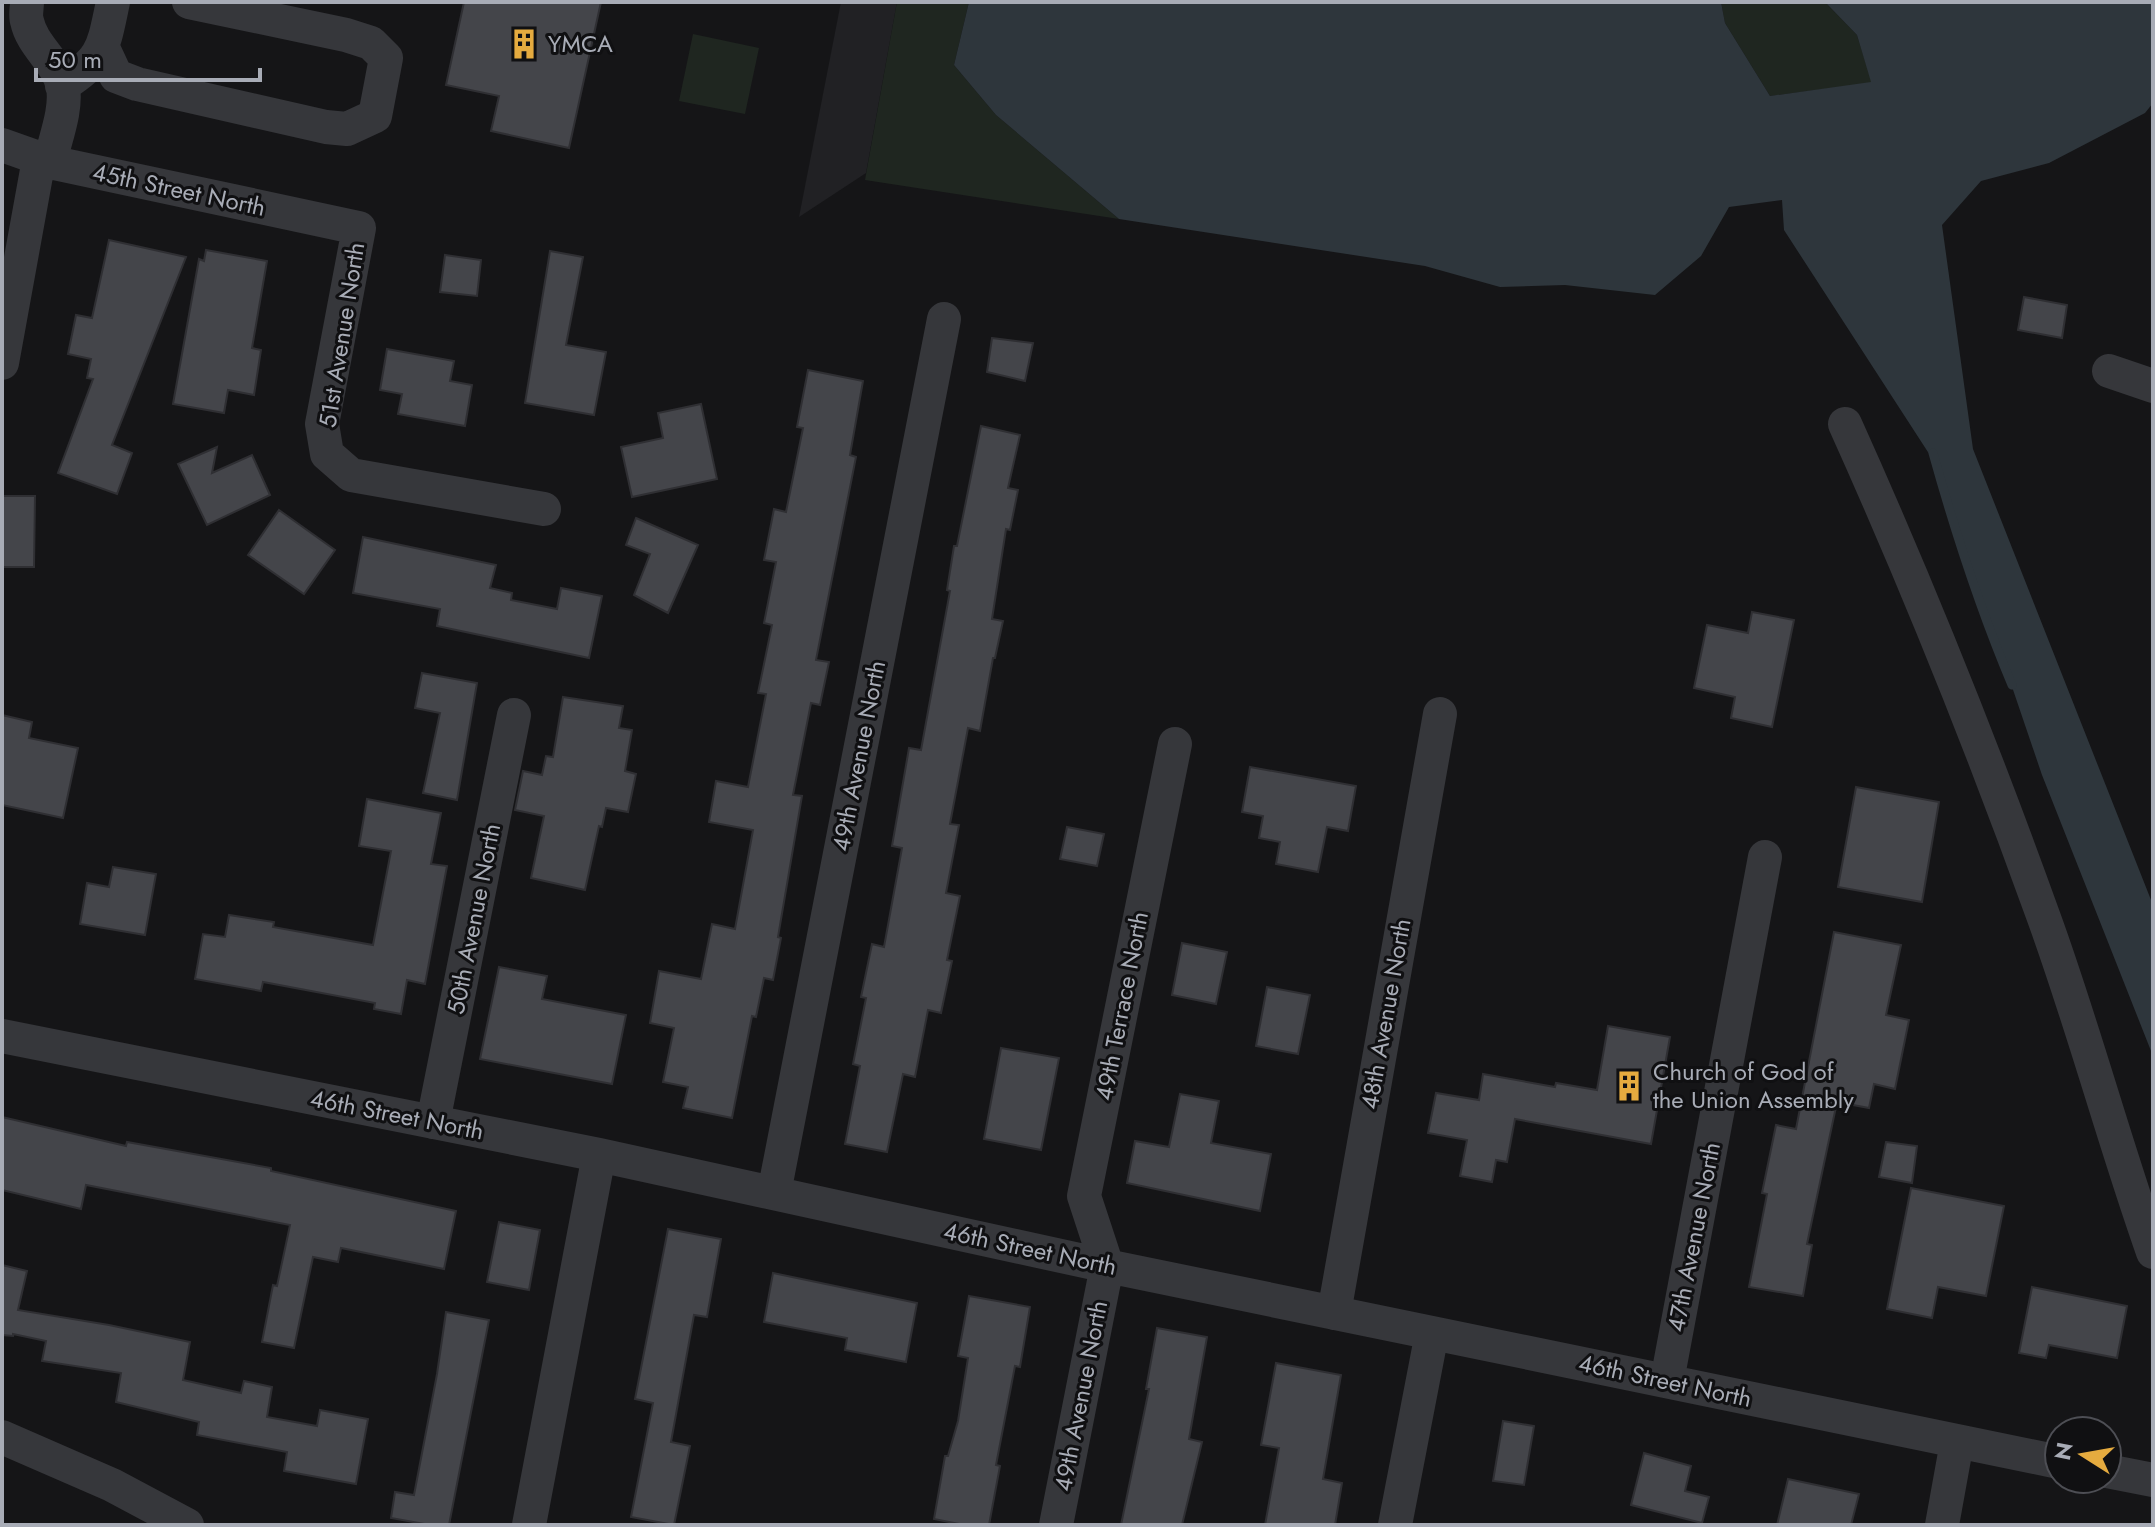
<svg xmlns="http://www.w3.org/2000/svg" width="2155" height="1527" viewBox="0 0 2155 1527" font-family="Jost,sans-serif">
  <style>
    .built { fill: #212124 }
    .green { fill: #1f2620 }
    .water { fill: #2e363c }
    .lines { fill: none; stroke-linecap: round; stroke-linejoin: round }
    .stream { stroke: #2e363c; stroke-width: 9 }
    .building { fill: #44454a; stroke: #2f2f33; stroke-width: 2 }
    .minor { stroke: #36373b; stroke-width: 34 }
    .labels { text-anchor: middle; stroke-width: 6; stroke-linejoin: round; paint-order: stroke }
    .poi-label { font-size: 24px; fill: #a8acb6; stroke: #101012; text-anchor: start }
    .street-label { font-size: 24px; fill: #a8acb6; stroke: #101012 }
  </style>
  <rect width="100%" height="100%" fill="#151517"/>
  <path class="built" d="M 841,2 L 897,2 L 866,173 L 799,217 Z"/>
  <path class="green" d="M 897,2 L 969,2 L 954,65 L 996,115 L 1119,219 L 865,180 Z
    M 1721,2 L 1825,2 L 1857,35 L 1872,83 L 1770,96 L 1725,23 Z
    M 693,34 L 759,48 L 745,114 L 679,101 Z"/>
  <path class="water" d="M 969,2 L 1721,2 L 1725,23 L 1770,96 L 1871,82 L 1857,35 L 1825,2 L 2153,2 L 2153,103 L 2145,113 L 2049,163 L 1981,181 L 1942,225 L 1973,449 L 2153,905 L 2153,1056 L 2042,775 L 1937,466 L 1784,230 L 1782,200 L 1729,207 L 1701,256 L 1655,295 L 1565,285 L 1500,287 L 1425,266 L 1119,219 L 996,115 L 954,65 Z"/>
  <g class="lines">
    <path class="stream" d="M 1933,453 C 1955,532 1980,609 2012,685"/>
  </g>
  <path class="building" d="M 464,2 L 601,2 L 569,148 L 491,131 L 499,96 L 446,85 Z
    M 109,240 L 186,257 L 112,445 L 132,453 L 117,494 L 58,473 L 93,379 L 87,378 L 91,359 L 68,354 L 76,315 L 92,318 Z
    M 206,250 L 267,261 L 252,348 L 261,350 L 254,395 L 228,390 L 224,413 L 173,404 L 199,259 L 204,261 Z
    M 550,251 L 583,257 L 566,345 L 606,352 L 594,415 L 525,403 Z
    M 445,255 L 481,260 L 477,296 L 440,292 Z
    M 2024,297 L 2067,305 L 2062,338 L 2018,330 Z
    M 992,338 L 1033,343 L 1025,381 L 987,372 Z
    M 387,349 L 454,361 L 450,381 L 472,385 L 465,426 L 398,414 L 402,394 L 380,390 Z
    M 808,370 L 863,381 L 850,455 L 856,457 L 816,660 L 829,662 L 820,705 L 811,703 L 793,795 L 802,796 L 778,937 L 781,938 L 773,980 L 764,978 L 756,1017 L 752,1016 L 732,1118 L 683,1108 L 688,1087 L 663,1082 L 674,1028 L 650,1023 L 659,971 L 701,979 L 712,924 L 735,929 L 753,830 L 709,822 L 716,781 L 748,787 L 766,694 L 758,693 L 772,625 L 764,623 L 776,562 L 764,560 L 774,509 L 786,512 L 803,428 L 797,427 Z
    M 701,404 L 717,479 L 632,497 L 621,447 L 663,438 L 658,413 Z
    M 981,426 L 1020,435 L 1008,488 L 1018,490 L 1010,530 L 1006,529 L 992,619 L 1003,621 L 995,658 L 993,658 L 980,731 L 968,728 L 950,824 L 959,825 L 946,893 L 960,896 L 947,960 L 952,961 L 941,1013 L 928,1010 L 915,1077 L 903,1074 L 887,1152 L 845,1144 L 860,1066 L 853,1064 L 866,998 L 861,997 L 872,944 L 884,947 L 902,848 L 892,846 L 909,748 L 921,750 L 950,591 L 947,590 L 954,546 L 957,546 Z
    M 217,447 L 212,473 L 252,455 L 270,495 L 207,525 L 178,464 Z
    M 2,496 L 35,496 L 34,567 L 2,567 Z
    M 279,510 L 335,550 L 304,594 L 248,555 Z
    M 636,518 L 698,545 L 668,613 L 634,595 L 650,554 L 626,545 Z
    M 363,537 L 496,565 L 490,588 L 512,593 L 511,600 L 557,609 L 561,588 L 602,596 L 589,658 L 437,626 L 440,609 L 353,593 Z
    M 1752,612 L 1794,620 L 1772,727 L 1731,718 L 1735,697 L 1694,688 L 1707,625 L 1748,633 Z
    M 422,673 L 477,683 L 457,800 L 423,793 L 440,713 L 415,708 Z
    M 563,697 L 623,706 L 619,728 L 632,730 L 625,771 L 636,774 L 628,812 L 606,808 L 602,827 L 599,826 L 585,890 L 531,878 L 544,816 L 515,810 L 523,771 L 542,775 L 546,756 L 553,757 Z
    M 2,715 L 32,722 L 29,738 L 78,748 L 63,818 L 2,805 Z
    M 1250,767 L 1356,786 L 1348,831 L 1327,827 L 1318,872 L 1276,864 L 1280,842 L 1259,838 L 1263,816 L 1242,812 Z
    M 1856,787 L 1939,802 L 1922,902 L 1838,887 Z
    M 367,799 L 441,813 L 431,864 L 447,866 L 425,984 L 407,980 L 401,1014 L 374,1009 L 375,1003 L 263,982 L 261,991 L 195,979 L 203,934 L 225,937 L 229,915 L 274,922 L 273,927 L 373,945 L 391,851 L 359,846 Z
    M 1067,827 L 1104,834 L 1097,866 L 1060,859 Z
    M 113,867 L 156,874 L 145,935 L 80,924 L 87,883 L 109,887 Z
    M 1834,932 L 1901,945 L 1886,1015 L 1909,1020 L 1895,1089 L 1874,1084 L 1869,1108 L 1837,1102 L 1807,1244 L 1812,1245 L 1803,1296 L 1749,1287 L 1767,1194 L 1762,1193 L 1776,1125 L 1796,1129 Z
    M 1182,943 L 1227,952 L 1216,1004 L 1172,995 Z
    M 499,967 L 547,976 L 542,999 L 626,1015 L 612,1084 L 480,1059 Z
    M 1267,987 L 1310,995 L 1298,1054 L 1256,1046 Z
    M 1608,1026 L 1670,1037 L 1651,1144 L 1515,1119 L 1507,1162 L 1496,1160 L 1492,1182 L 1460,1176 L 1467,1140 L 1428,1133 L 1436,1093 L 1479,1100 L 1483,1074 L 1555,1087 L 1556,1083 L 1597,1090 Z
    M 1001,1048 L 1059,1058 L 1041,1150 L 984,1139 Z
    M 1180,1094 L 1219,1101 L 1211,1143 L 1271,1154 L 1260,1211 L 1127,1183 L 1135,1141 L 1169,1147 Z
    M 2,1117 L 126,1146 L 127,1142 L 271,1168 L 271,1171 L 456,1211 L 444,1269 L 341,1248 L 338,1262 L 313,1257 L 294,1348 L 262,1342 L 273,1285 L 277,1286 L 290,1225 L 86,1185 L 81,1209 L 2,1190 Z
    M 1886,1142 L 1917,1146 L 1912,1183 L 1879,1177 Z
    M 1911,1188 L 2004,1206 L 1986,1296 L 1938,1287 L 1932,1318 L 1887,1309 Z
    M 499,1222 L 540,1230 L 529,1290 L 487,1282 Z
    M 668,1229 L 721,1239 L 707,1317 L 694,1315 L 671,1442 L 690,1446 L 674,1525 L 631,1517 L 653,1403 L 635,1399 Z
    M 2,1265 L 27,1271 L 18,1310 L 109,1325 L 190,1342 L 183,1380 L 241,1393 L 244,1381 L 272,1387 L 267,1417 L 317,1426 L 320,1410 L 368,1419 L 356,1484 L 284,1471 L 287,1452 L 197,1435 L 199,1422 L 116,1402 L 121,1373 L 42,1361 L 46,1341 L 13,1334 L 13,1336 L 2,1335 Z
    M 773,1273 L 917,1303 L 906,1362 L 845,1350 L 847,1338 L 764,1322 Z
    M 2032,1287 L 2127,1306 L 2117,1358 L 2049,1345 L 2046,1358 L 2019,1353 Z
    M 969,1296 L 1030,1307 L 1020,1367 L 1015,1366 L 996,1465 L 1000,1466 L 989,1525 L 964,1525 L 934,1519 L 945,1456 L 948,1456 L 958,1421 L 968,1358 L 958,1356 Z
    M 446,1312 L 489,1320 L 449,1525 L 430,1525 L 391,1518 L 395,1492 L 414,1495 L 437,1374 Z
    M 1157,1328 L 1207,1337 L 1189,1439 L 1202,1442 L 1182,1525 L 1121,1525 L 1149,1389 L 1146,1389 Z
    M 1276,1363 L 1341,1375 L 1323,1479 L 1342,1483 L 1335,1525 L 1265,1525 L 1279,1448 L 1261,1445 Z
    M 1503,1421 L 1534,1426 L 1524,1485 L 1493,1481 Z
    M 1644,1453 L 1691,1466 L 1685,1491 L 1709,1497 L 1702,1523 L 1631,1505 Z
    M 1788,1479 L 1859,1494 L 1851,1525 L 1777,1525 Z"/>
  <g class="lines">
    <path class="minor" d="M 27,2 C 27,8 25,16 27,21 C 32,46 58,62 63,87 C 67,110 55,139 50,162
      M 103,48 L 116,76 L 137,84 L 326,127 L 347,129 L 375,116 L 386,58 L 371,43 L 346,35 L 189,2
      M 62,86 C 104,58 103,49 113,2
      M 2,145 L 50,162 L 359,228 L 322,424 L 327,454 L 351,475 L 544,509
      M 2,363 L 39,159
      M 2109,371 L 2153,386
      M 1845,424 C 1918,586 1984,751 2044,918 C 2084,1028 2114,1142 2153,1252
      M 2,1036 L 599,1155 L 1107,1266 L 2059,1462
      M 433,1122 L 514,715
      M 774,1193 L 944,319
      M 1334,1313 L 1440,714
      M 1667,1381 L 1765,857
      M 2,1437 L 112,1485 L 187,1525
      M 2107,1471 L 2153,1480
      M 529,1525 L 599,1155
      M 1056,1525 L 1107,1266 L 1084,1196 L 1175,744
      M 1395,1525 L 1432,1333
      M 1942,1525 L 1957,1442"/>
  </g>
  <defs>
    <g id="building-bare" transform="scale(2.4)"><path d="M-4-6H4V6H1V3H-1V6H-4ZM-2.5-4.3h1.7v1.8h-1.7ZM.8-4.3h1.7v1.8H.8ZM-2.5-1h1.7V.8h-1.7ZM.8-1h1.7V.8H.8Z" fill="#e5ab3f" stroke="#101012" stroke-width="2.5" paint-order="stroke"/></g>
  </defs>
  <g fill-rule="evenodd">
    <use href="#building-bare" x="524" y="44"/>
    <use href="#building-bare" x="1629" y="1086"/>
  </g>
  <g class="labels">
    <g class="poi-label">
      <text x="548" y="52">YMCA</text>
      <text x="1653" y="1080">Church of God of<tspan x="1653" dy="28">the Union Assembly</tspan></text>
    </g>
    <g class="street-label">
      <text transform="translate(179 190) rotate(12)" y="8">45th Street North</text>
      <text transform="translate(342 335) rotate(-81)" y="8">51st Avenue North</text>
      <text transform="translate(859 756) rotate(-79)" y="8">49th Avenue North</text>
      <text transform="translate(474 919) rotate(-79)" y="8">50th Avenue North</text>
      <text transform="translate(1122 1006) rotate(-79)" y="8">49th Terrace North</text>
      <text transform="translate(1386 1014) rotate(-80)" y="8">48th Avenue North</text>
      <text transform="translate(397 1115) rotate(11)" y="8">46th Street North</text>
      <text transform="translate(1694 1237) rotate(-79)" y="8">47th Avenue North</text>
      <text transform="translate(1030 1249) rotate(12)" y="8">46th Street North</text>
      <text transform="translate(1665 1381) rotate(12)" y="8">46th Street North</text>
      <text transform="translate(1081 1396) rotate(-79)" y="8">49th Avenue North</text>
    </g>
  </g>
  <rect width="2155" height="1527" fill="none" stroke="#a8acb6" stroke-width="8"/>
  <g transform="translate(2083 1455) rotate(281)"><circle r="38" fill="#101012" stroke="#4d4e54" stroke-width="2"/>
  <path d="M0-6L14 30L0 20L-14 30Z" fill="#e5ab3f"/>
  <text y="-12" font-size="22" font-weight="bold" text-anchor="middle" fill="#a8acb6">N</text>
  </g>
  <path d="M36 68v12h224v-12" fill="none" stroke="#a8acb6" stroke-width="4"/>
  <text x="48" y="68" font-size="24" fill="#a8acb6" stroke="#101012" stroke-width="6" paint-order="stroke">50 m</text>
</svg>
